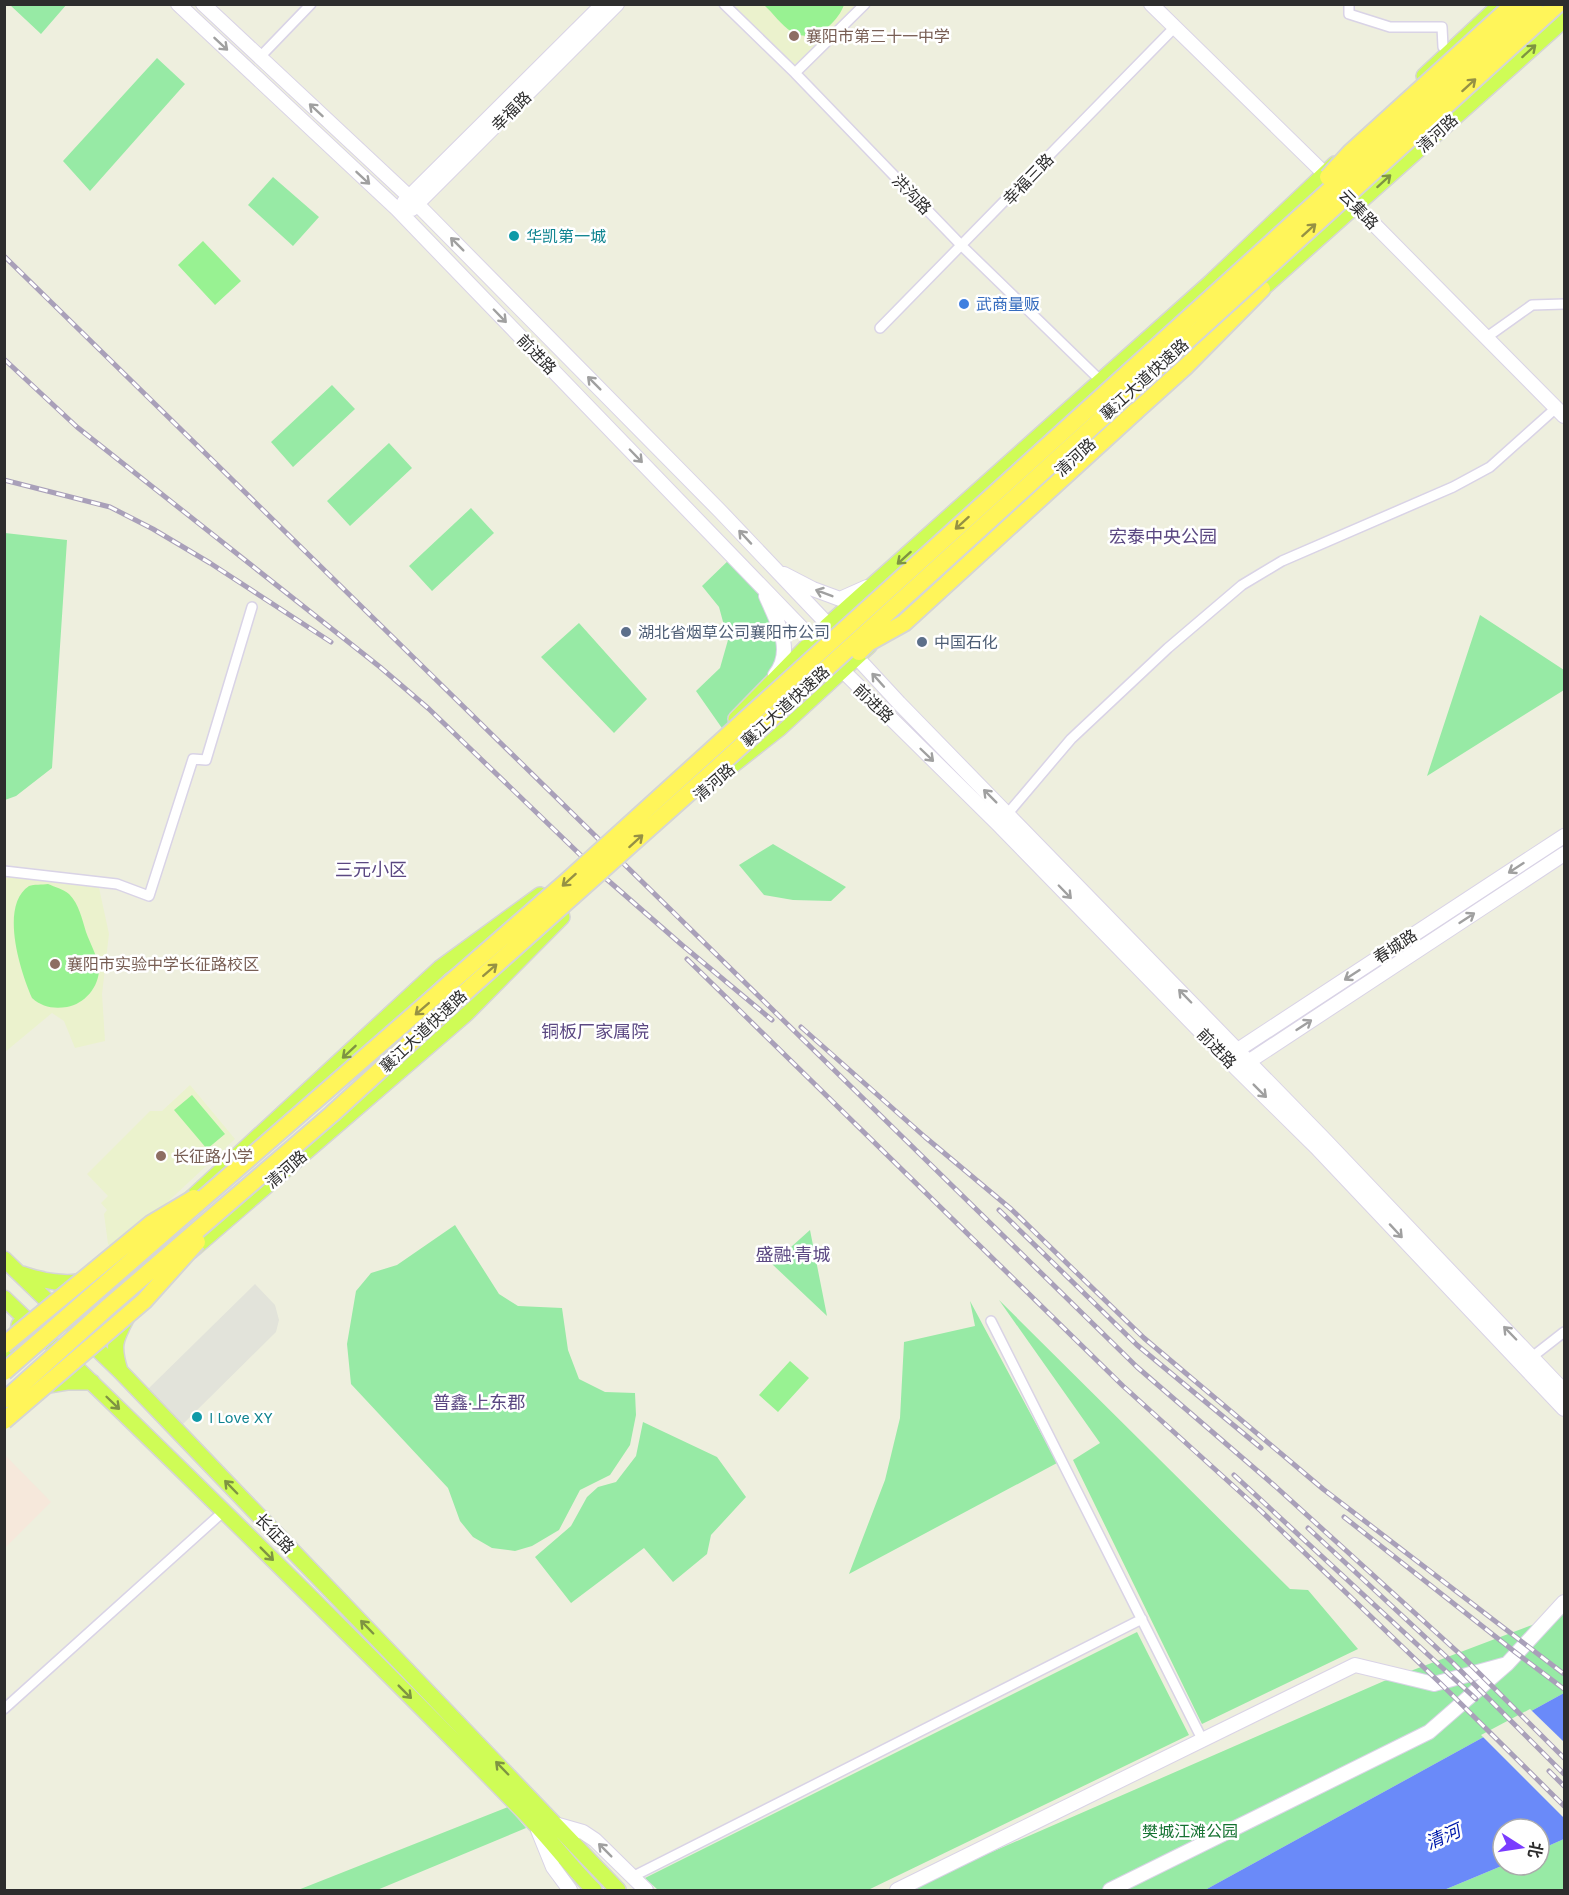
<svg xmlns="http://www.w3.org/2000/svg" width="1569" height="1895" viewBox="0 0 1569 1895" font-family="Karla,'Noto Sans SC',sans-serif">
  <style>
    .education { fill: #ebf2cd }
    .medical { fill: #f6e8db }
    .green { fill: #97eaa5 }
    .pitch { fill: #98f292 }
    .plaza { fill: #e2e3da }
    .water { fill: #6a8af9 }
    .pier { fill: #eeefde }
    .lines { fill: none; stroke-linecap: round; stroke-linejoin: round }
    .street-casing { stroke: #d9d3e6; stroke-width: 12 }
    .secondary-casing { stroke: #d9d3e6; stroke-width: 16 }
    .primary-casing { stroke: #d5d5d5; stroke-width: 18 }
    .highway-casing { stroke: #d5d5d5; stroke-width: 20 }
    .street { stroke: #fff; stroke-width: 9 }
    .secondary { stroke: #fff; stroke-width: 14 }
    .primary { stroke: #cffc56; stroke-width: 15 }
    .highway { stroke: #fff55a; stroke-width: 16 }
    .rail-casing { stroke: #a9a0b9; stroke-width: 5 }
    .rail { stroke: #fff; stroke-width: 3; stroke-dasharray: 9; stroke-linecap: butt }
    .highway-bridge-casing { stroke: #d5d5d5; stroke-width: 20; stroke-linecap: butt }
    .highway-bridge { stroke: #fff55a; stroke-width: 16 }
    .oneway { stroke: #a0a0a0 }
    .oneway2 { stroke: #7e9442 }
    .oneway3 { stroke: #969144 }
    .education-dot { fill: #8d6e63; stroke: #fff; stroke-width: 2 }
    .culture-dot { fill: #0f9aa8; stroke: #fff; stroke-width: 2 }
    .shop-dot { fill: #3f7fe0; stroke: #fff; stroke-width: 2 }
    .service-dot { fill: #5c6f8a; stroke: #fff; stroke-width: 2 }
    .labels { text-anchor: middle; stroke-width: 5; stroke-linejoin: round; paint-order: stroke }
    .education-label { font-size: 16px; fill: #785e54; stroke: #fff; text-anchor: start }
    .street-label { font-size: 16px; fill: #2d2d2d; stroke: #fff }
    .culture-label { font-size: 16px; fill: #0d838f; stroke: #fff; text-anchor: start }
    .shop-label { font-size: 16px; fill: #366cbe; stroke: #fff; text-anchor: start }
    .service-label { font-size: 16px; fill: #4e5e75; stroke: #fff; text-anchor: start }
    .park-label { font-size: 16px; fill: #157231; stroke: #fff }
    .neighbourhood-label { font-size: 18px; fill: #5b4882; stroke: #fff }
    .water-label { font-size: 18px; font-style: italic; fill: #021bac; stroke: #fff }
  </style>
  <rect width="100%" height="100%" fill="#eeefde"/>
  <path class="education" d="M 730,5 L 857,5 L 794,67 Z
    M 5,876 L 98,883 L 109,934 L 102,994 L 105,1041 L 75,1048 L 64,1021 L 52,1013 L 5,1052 Z
    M 190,1085 L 235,1139 L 115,1251 L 108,1244 L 104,1214 L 107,1210 L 101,1203 L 108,1196 L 87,1174 L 150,1111 L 162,1111 Z"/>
  <path class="medical" d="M 5,1455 L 51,1502 L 5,1548 Z"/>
  <path class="green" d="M 67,4 L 41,34 L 10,5 L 10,4 Z
    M 157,58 L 185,84 L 90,191 L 63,161 Z
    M 273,177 L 319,217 L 293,246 L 248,205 Z
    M 332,385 L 355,409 L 293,467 L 271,442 Z
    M 389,443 L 412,468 L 350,526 L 327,501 Z
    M 471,508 L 494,533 L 432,591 L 409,566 Z
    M 5,533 L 67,540 L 52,768 L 16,796 L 5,800 Z
    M 732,557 L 763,588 L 785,643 L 781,667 L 724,731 L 696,691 L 720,668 L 728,640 L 719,607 L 702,586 Z
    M 1480,615 L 1564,670 L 1564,690 L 1427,776 Z
    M 579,623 L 647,699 L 614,733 L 541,657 Z
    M 773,844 L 846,887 L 831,901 L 793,900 L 764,895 L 739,865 Z
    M 455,1225 L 499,1294 L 518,1306 L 562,1308 L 568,1350 L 579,1379 L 605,1392 L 635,1393 L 636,1415 L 630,1445 L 610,1475 L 580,1490 L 559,1530 L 532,1546 L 515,1551 L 492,1548 L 473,1537 L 460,1521 L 448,1488 L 351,1384 L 347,1344 L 356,1291 L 371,1273 L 397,1265 Z
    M 810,1230 L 827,1316 L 772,1264 Z
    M 999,1300 L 1290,1589 L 1308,1590 L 1358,1649 L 1202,1724 L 1073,1460 L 1100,1443 Z
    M 970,1301 L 1057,1463 L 849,1574 L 885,1480 L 900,1418 L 904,1342 L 975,1326 Z
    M 643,1422 L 717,1457 L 746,1497 L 711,1535 L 707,1554 L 673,1582 L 644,1548 L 571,1603 L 535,1557 L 571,1526 L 587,1497 L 598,1487 L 616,1482 L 636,1456 Z
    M 1564,1613 L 1564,1693 L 1205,1890 L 907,1890 L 939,1875 L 1384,1681 Z
    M 1137,1632 L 1189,1735 L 868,1890 L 658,1890 L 645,1878 Z
    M 508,1807 L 526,1828 L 377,1890 L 298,1890 Z
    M 1564,1839 L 1564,1890 L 1444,1890 L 1504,1865 L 1539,1865 L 1539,1850 Z"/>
  <path class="pitch" d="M 844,5 C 837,24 813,44 792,32 C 781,25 773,13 764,5 Z
    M 203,241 L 241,281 L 215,305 L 178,265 Z
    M 48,884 C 55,887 63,889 69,894 C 79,904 82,919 86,932 C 90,943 97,956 99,967 C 100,986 85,1004 67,1007 C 53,1009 42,1007 32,998 C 19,968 0,905 29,886 C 34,884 42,885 48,884 Z
    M 192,1095 L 225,1134 L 207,1149 L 174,1110 Z
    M 790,1361 L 809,1378 L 778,1412 L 759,1395 Z"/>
  <path class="plaza" d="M 255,1284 L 275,1305 L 279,1320 L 276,1332 L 181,1426 L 147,1390 Z"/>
  <path class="water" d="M 1564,1693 L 1564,1839 L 1539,1850 L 1539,1829 L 1503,1829 L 1504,1865 L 1444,1890 L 1205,1890 Z"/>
  <path class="pier" d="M 1530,1709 L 1564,1742 L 1564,1818 L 1481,1735 Z"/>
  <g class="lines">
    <g class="street-casing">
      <path id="street" d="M 724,4 L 795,73 L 962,246 L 1101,381
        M 1349,4 L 1349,14 L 1390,27 L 1442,27 L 1443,47
        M 259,58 L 311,4
        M 795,73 L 865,4
        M 880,328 L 1174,28
        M 1487,337 L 1532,305 L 1564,304
        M 1004,818 L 1071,739 L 1168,648 L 1242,585 L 1282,561 L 1453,487 L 1490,467 L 1556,408
        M 4,871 L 117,884 L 149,896 L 193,759 L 206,760 L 252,607
        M 991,1321 L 1202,1739
        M 1532,1357 L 1564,1332
        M 4,1709 L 224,1511
        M 632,1877 L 1142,1619"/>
    </g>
    <g class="secondary-casing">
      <path id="secondary" d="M 178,4 L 397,209 L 821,648
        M 203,4 L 417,204 L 721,512 L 836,633
        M 1151,4 L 1332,181
        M 1349,199 L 1564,416
        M 404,202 L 603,4
        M 412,209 L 617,4
        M 784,574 L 813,589 L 840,599 L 867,587
        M 766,596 C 777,622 795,650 775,675
        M 850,650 L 899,703 L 1323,1138 L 1564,1391
        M 836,664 L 998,824 L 1237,1069 L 1316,1147 L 1564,1409
        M 1230,1055 L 1564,836
        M 1242,1066 L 1564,854
        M 555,1824 L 583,1832 L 595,1840 L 646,1890
        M 538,1830 L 553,1867 L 570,1890
        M 897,1890 L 1355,1665 L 1434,1684 L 1507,1664
        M 1110,1890 L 1429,1732 L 1507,1664 L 1564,1602"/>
    </g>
    <g class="primary-casing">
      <path id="primary" d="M 1424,76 L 1501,4
        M 1253,297 L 1564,20
        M 736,719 L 828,625 L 1210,283 L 1335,164
        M 715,779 L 780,728 L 869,646
        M 185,1204 L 440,968 L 540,895
        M 191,1251 L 466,1014 L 562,917
        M 4,1259 L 120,1371 L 618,1890
        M 22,1274 C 39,1280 70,1287 86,1279
        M 4,1298 C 179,1466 352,1636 521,1809 C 547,1835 569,1865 594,1890
        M 5,1368 L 16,1346 L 19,1325
        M 120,1371 C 112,1345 115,1340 127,1317
        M 42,1386 L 67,1382 L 92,1382"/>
    </g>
    <g class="highway-casing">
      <path id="highway" d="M 1136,411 L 1186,366 L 1262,289"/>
    </g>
    <use href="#street" class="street"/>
    <use href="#secondary" class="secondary"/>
    <use href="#primary" class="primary"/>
    <use href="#highway" class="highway"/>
    <g class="rail-casing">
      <path id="rail" d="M 4,256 L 1137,1367 L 1275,1486 L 1461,1655 L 1564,1758
        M 4,359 L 77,427 L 380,667 L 429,709 L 595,869 L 682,945 L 772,1020
        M 4,480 L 110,507 L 153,529 L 210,563 L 331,642
        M 687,959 L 1123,1386 L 1261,1511 L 1438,1681 L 1564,1806
        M 801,1027 L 925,1137 L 1011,1209 L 1144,1338 L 1323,1489 L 1564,1674
        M 999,1210 L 1137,1345 L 1261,1448
        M 1234,1475 L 1476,1699
        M 1344,1517 L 1515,1652 L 1564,1689
        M 1308,1528 L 1453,1663 L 1564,1774
        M 1549,1771 L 1564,1786"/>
    </g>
    <use href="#rail" class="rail"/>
    <g class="highway-bridge-casing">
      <path id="highway-bridge" d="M 1328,177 L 1350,153 L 1514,4
        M 859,652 L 868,643 L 904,623 L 1136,411
        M 4,1345 L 152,1223 L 194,1198
        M 4,1372 L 566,882 L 1535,4
        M 6,1399 L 107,1308 L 332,1114 L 471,987 L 719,766 L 1558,4
        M 4,1421 L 144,1301 L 197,1242"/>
    </g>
    <use href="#highway-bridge" class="highway-bridge"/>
  </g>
  <defs><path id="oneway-shaft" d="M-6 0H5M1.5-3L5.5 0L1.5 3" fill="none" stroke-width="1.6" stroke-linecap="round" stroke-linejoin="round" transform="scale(1.5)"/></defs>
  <g class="oneway">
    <use href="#oneway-shaft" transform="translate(221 44) rotate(43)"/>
    <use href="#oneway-shaft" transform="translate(316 110) rotate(-137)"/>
    <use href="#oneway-shaft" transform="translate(363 178) rotate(43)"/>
    <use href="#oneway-shaft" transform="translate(457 244) rotate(-135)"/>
    <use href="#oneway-shaft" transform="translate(500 316) rotate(46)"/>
    <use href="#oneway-shaft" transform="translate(594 383) rotate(-135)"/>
    <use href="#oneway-shaft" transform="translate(636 456) rotate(46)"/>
    <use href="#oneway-shaft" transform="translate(745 537) rotate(-133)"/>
    <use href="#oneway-shaft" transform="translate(824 593) rotate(-159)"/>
    <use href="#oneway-shaft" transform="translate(878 680) rotate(-132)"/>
    <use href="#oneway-shaft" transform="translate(927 755) rotate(44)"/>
    <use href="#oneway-shaft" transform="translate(990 796) rotate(-135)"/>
    <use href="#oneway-shaft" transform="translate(1516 868) rotate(147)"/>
    <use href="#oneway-shaft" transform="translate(1065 892) rotate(46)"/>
    <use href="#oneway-shaft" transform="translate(1467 918) rotate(-33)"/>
    <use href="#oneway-shaft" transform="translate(1352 975) rotate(147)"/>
    <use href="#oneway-shaft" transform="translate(1185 996) rotate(-134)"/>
    <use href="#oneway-shaft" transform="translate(1304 1025) rotate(-33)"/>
    <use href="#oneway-shaft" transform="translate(1260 1091) rotate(45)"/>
    <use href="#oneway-shaft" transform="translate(1396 1231) rotate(47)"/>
    <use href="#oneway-shaft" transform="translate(1510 1333) rotate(-134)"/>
    <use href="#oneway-shaft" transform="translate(605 1850) rotate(-135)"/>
  </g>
  <g class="oneway2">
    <use href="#oneway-shaft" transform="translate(1529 51) rotate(-42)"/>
    <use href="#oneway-shaft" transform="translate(1384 181) rotate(-42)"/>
    <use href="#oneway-shaft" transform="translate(904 558) rotate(138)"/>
    <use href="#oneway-shaft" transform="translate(349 1052) rotate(137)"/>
    <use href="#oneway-shaft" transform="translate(113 1403) rotate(44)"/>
    <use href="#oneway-shaft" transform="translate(231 1487) rotate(-134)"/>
    <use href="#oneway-shaft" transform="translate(267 1554) rotate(45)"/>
    <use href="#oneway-shaft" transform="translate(367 1627) rotate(-134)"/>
    <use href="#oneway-shaft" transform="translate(405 1692) rotate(45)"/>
    <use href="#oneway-shaft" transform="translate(502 1768) rotate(-134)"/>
  </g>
  <g class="oneway3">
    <use href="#oneway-shaft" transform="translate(1469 85) rotate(-42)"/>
    <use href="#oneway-shaft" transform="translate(1309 230) rotate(-42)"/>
    <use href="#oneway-shaft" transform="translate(962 523) rotate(138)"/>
    <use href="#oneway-shaft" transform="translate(636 841) rotate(-42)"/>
    <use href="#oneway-shaft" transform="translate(569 880) rotate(138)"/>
    <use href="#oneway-shaft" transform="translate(490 970) rotate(-41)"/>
    <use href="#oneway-shaft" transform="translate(422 1009) rotate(139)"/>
  </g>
  <g class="education-dot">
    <circle cx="794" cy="36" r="6"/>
    <circle cx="55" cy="964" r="6"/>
    <circle cx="161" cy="1156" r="6"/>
  </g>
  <g class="culture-dot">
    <circle cx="514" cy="236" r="6"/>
    <circle cx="197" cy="1417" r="6"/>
  </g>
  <circle class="shop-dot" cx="964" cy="304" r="6"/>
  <g class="service-dot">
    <circle cx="626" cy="632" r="6"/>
    <circle cx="922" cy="642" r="6"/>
  </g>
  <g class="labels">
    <g class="education-label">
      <text x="806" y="42">襄阳市第三十一中学</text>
      <text x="67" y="970">襄阳市实验中学长征路校区</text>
      <text x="173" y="1162">长征路小学</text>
    </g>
    <g class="street-label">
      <text transform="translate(511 111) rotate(-45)" y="6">幸福路</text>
      <text transform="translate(1437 133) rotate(-42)" y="6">清河路</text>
      <text transform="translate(1028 179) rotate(-46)" y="6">幸福三路</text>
      <text transform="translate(912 194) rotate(46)" y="6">洪沟路</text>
      <text transform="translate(1359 209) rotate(46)" y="6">云集路</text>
      <text transform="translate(537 354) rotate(46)" y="6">前进路</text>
      <text transform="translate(1144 379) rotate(-42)" y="6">襄江大道快速路</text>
      <text transform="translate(1075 457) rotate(-42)" y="6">清河路</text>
      <text transform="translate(874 703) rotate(44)" y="6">前进路</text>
      <text transform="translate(785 706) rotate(-42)" y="6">襄江大道快速路</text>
      <text transform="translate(714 782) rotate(-41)" y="6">清河路</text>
      <text transform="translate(1395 946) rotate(-33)" y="6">春城路</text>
      <text transform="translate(423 1031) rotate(-43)" y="6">襄江大道快速路</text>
      <text transform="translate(1217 1048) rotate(46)" y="6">前进路</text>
      <text transform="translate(286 1169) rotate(-41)" y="6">清河路</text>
      <text transform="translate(275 1533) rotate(46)" y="6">长征路</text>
    </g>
    <g class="culture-label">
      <text x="526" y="242">华凯第一城</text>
      <text x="209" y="1423">I Love XY</text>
    </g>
    <g class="shop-label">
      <text x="976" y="310">武商量贩</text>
    </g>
    <g class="service-label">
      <text x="638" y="638">湖北省烟草公司襄阳市公司</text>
      <text x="934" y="648">中国石化</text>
    </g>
    <g class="park-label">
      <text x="1190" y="1837">樊城江滩公园</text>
    </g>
    <g class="neighbourhood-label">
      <text x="1163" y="543">宏泰中央公园</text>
      <text x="371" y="876">三元小区</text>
      <text x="595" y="1038">铜板厂家属院</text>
      <text x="793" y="1261">盛融·青城</text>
      <text x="479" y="1409">普鑫·上东郡</text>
    </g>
    <g class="water-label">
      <text transform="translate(1443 1837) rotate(-24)" y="6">清河</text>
    </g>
  </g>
  <rect width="1569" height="1895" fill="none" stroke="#2d2d2d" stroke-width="12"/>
  <g transform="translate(1521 1847) rotate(102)"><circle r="28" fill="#ffffff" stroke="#ababab" stroke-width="1.5"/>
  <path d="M0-4.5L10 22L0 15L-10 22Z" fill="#7a3cff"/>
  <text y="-9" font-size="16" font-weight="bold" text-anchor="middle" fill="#2d2d2d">北</text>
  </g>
</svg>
